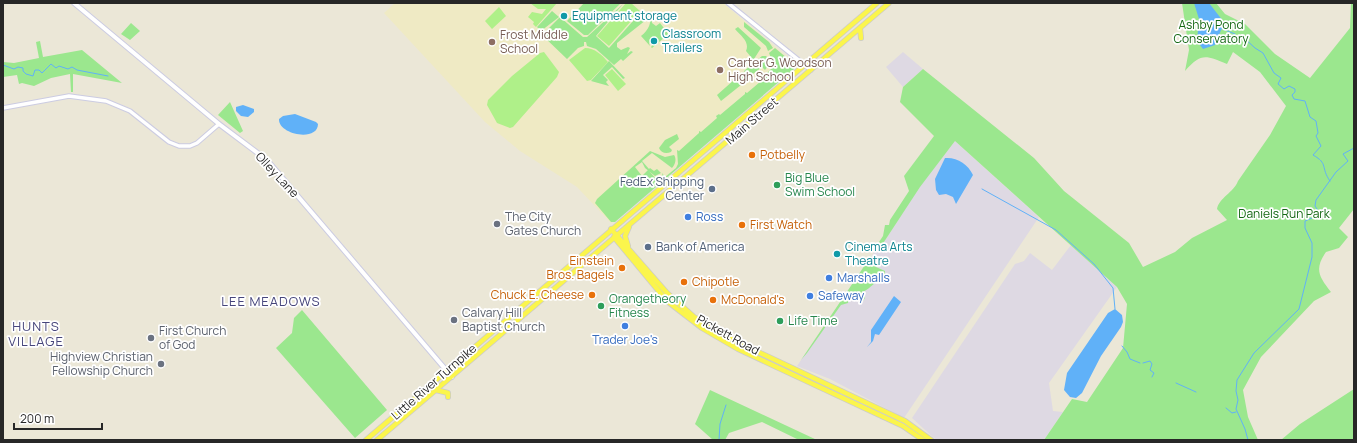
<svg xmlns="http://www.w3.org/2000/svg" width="1357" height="443" viewBox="0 0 1357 443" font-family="Manrope,sans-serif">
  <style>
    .industrial { fill: #ded9e3 }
    .education { fill: #efeac4 }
    .green { fill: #9be78e }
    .pitch { fill: #aff089 }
    .water { fill: #60b1f8 }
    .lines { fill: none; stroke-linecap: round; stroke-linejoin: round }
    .stream { stroke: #60b1f8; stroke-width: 1 }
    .tertiary-casing { stroke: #cccce2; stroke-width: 5.5 }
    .secondary-casing { stroke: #cccce2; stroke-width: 6 }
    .primary-casing { stroke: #cbcbcb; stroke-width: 6 }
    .tertiary { stroke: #fff; stroke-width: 3.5 }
    .secondary { stroke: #fff; stroke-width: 4 }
    .primary { stroke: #fbf54c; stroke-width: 4.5 }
    .culture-dot { fill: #0f9aa8; stroke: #fff; stroke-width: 1.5 }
    .education-dot { fill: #8d6e63; stroke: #fff; stroke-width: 1.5 }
    .food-dot { fill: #e8710a; stroke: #fff; stroke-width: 1.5 }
    .leisure-dot { fill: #2e9e5b; stroke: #fff; stroke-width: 1.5 }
    .service-dot { fill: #5c6f8a; stroke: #fff; stroke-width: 1.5 }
    .shop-dot { fill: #3f7fe0; stroke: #fff; stroke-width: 1.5 }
    .worship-dot { fill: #6b7280; stroke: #fff; stroke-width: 1.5 }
    .labels { text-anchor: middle; stroke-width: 3.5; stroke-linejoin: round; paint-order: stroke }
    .culture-label { font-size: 12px; fill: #0d838f; stroke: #fff; text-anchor: start }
    .park-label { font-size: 12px; fill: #146813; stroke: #fff }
    .education-label { font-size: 12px; fill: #785e54; stroke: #fff; text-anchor: start }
    .street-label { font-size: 12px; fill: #272727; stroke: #fff }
    .food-label { font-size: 12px; fill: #c56008; stroke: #fff; text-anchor: start }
    .leisure-label { font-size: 12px; fill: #27864d; stroke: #fff; text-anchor: start }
    .service-label { font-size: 12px; fill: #4e5e75; stroke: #fff; text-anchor: end }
    .worship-label { font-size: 12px; fill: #5b616d; stroke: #fff; text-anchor: start }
    .shop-label { font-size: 12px; fill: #366cbe; stroke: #fff; text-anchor: start }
    .neighbourhood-label { font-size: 13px; letter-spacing: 1px; fill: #46457b; stroke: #fff }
  </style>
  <rect width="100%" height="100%" fill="#ebe7d7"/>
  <path class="industrial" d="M 903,52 L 923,69 L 903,87 L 886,67 Z
    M 955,141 L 1039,217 L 904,418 L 830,379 L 797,366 L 877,248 L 882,245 L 920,186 Z
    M 1071,245 L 1117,287 L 1049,383 L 1053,411 L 1063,412 L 1044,440 L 936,440 L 912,418 L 1015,264 L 1024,261 L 1030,253 L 1052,270 Z"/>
  <path class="education" d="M 395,3 L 723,3 L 795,64 L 794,68 L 611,223 L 577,187 L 520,151 L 485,122 L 384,13 Z"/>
  <path class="green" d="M 584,3 L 621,3 L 588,35 L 584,35 L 567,21 Z
    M 1182,3 L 1216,3 L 1225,14 L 1245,24 L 1275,54 L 1310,78 L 1350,28 L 1351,3 L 1354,3 L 1354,209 L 1339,228 L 1348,237 L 1339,248 L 1326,252 C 1314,269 1319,277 1331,292 L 1314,301 L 1261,357 L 1243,390 L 1248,417 L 1258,440 L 1044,440 L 1072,399 L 1087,402 L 1123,348 L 1127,304 L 1117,287 L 955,141 L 920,187 L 882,245 L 879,242 L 883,236 L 885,225 L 889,225 L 890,220 L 909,191 L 904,176 L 934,136 L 900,102 L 903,87 L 923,69 L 1034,158 L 1064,191 L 1129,243 L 1143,267 L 1175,252 L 1192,238 L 1227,220 L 1217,209 C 1219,198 1234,192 1238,181 L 1270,135 L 1286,106 L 1260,72 L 1233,52 L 1227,64 C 1205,55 1201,53 1185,71 L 1189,50 Z
    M 623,4 L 596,36 L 609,48 L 641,12 L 645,13 L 646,20 L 617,43 L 617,47 L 621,50 L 628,47 L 630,48 L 627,54 L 631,51 L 633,52 L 623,61 L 621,59 L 614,65 L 596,49 L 587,46 L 586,42 L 584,42 L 584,46 L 578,48 L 567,59 L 542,35 L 560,17 L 583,37 L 587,37 Z
    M 552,11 L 559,17 L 541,31 L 537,27 Z
    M 651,14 L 652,23 L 656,26 L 660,23 L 670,36 L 667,39 L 665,37 L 652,48 L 651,47 L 657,40 L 655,38 L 649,43 L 650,46 L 641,36 C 649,30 651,23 651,14 Z
    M 744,22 L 769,42 L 773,48 L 768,51 L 766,46 L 744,27 Z
    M 131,23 L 140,31 L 130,40 L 121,34 Z
    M 738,27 L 761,48 L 754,59 L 743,66 L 742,64 L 751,57 L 746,51 C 750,42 741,36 735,29 Z
    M 40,41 L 43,57 L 82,50 L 122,83 L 73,74 L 73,92 L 71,92 L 70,74 L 51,78 L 34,86 L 22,83 L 19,84 L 17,75 L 3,77 L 3,62 L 14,63 L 39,58 L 36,42 Z
    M 775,48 L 794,64 L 794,69 L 615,222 L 611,222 L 595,203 L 597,199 L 650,151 L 665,157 L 674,155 C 677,159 675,165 672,168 L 652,153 L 642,161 L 649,169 L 650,168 L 654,171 L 657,169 L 661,173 L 655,176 L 645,168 L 642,162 L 635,167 L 642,176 L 648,170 L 659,182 L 663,179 L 662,173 L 665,177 L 676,168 L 678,164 L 677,150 L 679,151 L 699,133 L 699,131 L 701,132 L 717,118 L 716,116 L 719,114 L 720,115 L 745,94 L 745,92 L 747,93 L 768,75 L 767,73 L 771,69 L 773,63 L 769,53 Z
    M 762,56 L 766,56 L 769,59 L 768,66 L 765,70 L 762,67 L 749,77 L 744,71 Z
    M 609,61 L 625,78 L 623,79 L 612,67 L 603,75 L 608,80 L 606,82 L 609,86 L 591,81 Z
    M 743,72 L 748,78 L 746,81 L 721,101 L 717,95 Z
    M 230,102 L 243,131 L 240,133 L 218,115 Z
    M 677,134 L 679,139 L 669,147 L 672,150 L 671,152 C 666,154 661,153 659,148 L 665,140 Z
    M 871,256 L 876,262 L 876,267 L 885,271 L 885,277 C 876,280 871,288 863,292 L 865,298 L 861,304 L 861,296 L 856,292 L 849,297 L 848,303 L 841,305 L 807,353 L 801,360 Z
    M 302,310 L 387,410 L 355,438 L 276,348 L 292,333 L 294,318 Z
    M 1354,389 L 1354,440 L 1281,440 L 1300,424 Z
    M 710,390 L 817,440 L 799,440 L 762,422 L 729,433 L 725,440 L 713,440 L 695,424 Z"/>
  <path class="pitch" d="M 530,3 L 557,3 L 536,27 L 533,24 L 534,22 L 528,17 L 532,12 L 542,14 L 546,9 L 538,9 Z
    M 626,3 L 631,3 L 640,11 L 609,46 L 597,36 Z
    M 499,7 L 506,16 L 492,29 L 485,21 Z
    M 585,48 C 595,48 602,55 608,62 L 591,80 L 587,81 L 569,60 Z
    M 544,52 L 559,72 L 557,77 L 513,127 L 510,128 L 497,123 L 487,105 L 488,100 L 512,76 L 540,53 Z
    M 612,69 L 626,84 L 618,91 L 605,75 Z"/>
  <path class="water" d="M 1194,3 L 1209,3 L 1223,21 L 1223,25 L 1215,45 L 1203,49 L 1197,41 L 1199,19 Z
    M 243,105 L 254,109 L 254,112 L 248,117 L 241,116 L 236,111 L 236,107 Z
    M 295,114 L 316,122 L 318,124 C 318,142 278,135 279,119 L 283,116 Z
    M 945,158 C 957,157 968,164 973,175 L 956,204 L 953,197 L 946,194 L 939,195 L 936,190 L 935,179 Z
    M 894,296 L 901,302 L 879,335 L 875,334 L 873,341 L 867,347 L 871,342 L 871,330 Z
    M 1115,309 L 1122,315 L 1123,322 L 1121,327 L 1101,356 L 1082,393 L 1076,398 L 1070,397 L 1064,390 L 1067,373 L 1108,313 Z"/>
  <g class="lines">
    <path class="stream" d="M 1220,28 L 1235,34
      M 1243,37 L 1255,48 L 1263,53 L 1274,73 L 1281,78 L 1278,84 L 1284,89 L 1289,86 L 1295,89 L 1295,92 L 1292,95 L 1294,99 L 1305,101 L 1310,117 L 1316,121 L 1318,133 L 1316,136 L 1321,146 L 1313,155 C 1329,164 1320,167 1330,181
      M 3,65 L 14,69 L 18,67 L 23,68 L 23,71 L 26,74 L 33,76 L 35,70 L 39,70 L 42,73 L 51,64 L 56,68 L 59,66 L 68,69 L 72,67 L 77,70 L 108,76
      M 982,189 L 1056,230 L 1094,264 L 1113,288 L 1115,309
      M 1122,346 L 1127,352 L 1130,359 L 1140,363
      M 1143,363 L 1150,361 L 1152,364 L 1150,370 L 1154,373 L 1152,377
      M 1176,383 L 1196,392
      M 1226,408 L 1232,413 L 1236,412
      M 719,440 L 720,424 L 726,405
      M 1248,440 L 1245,429 L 1236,409 L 1238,400 L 1236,391 L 1237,380 L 1254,353 L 1299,309 L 1312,257 L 1312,243 L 1305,228 L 1305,221 L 1319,215 L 1319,212 L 1315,206 L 1316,200 L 1336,172 L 1348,161 L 1343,154 L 1354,148"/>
    <g class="tertiary-casing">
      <path id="tertiary" d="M 728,3 L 811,70
        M 3,108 L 69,96 L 106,101 L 130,111 L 169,142 L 179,146 L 190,146 L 197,143 L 219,124"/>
    </g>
    <g class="secondary-casing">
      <path id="secondary" d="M 74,3 L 219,124 L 267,160 L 452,377"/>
    </g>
    <g class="primary-casing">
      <path id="primary" d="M 860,28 L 861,38
        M 611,229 L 667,293 L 694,317 L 737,342 L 905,421 L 931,440
        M 614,237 L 667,301 L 702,328 L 738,349 L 903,426 L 923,440
        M 628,246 L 625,236 L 629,227
        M 436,390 L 448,393 L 448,397
        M 366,440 L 877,3
        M 377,440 L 889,3"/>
    </g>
    <use href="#tertiary" class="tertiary"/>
    <use href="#secondary" class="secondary"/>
    <use href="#primary" class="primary"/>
  </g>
  <g class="culture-dot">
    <circle cx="564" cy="16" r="4"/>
    <circle cx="654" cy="41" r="4"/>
    <circle cx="837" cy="254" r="4"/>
  </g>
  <g class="education-dot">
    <circle cx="492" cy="42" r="4"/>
    <circle cx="720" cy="70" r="4"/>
  </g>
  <g class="food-dot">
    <circle cx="752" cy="155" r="4"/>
    <circle cx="742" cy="225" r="4"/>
    <circle cx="622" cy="268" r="4"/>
    <circle cx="684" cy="282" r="4"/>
    <circle cx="592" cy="295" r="4"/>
    <circle cx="713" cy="300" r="4"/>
  </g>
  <g class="leisure-dot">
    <circle cx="777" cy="185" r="4"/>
    <circle cx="601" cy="306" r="4"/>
    <circle cx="780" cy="321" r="4"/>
  </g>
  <g class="service-dot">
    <circle cx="712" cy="189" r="4"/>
    <circle cx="648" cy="247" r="4"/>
  </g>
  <g class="shop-dot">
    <circle cx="688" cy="217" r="4"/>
    <circle cx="829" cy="278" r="4"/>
    <circle cx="810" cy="296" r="4"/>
    <circle cx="625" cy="326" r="4"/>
  </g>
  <g class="worship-dot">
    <circle cx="497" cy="224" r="4"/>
    <circle cx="454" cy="320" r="4"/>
    <circle cx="151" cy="338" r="4"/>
    <circle cx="161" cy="364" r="4"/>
  </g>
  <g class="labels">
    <g class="culture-label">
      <text x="572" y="20">Equipment storage</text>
      <text x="662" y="38">Classroom<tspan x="662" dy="14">Trailers</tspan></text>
      <text x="845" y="251">Cinema Arts<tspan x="845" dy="14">Theatre</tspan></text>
    </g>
    <g class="park-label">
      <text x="1211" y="29">Ashby Pond<tspan x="1211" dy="14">Conservatory</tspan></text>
      <text x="1284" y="218">Daniels Run Park</text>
    </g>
    <g class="education-label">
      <text x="500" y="39">Frost Middle<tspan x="500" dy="14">School</tspan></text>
      <text x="728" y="67">Carter G. Woodson<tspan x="728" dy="14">High School</tspan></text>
    </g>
    <g class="street-label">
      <text transform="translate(752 121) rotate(-41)" y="4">Main Street</text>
      <text transform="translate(277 175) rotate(47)" y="4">Olley Lane</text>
      <text transform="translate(728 335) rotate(29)" y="4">Pickett Road</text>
      <text transform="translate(434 382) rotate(-41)" y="4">Little River Turnpike</text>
    </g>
    <g class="food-label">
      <text x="760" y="159">Potbelly</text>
      <text x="750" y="229">First Watch</text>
      <text x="614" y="265" text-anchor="end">Einstein<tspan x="614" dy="14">Bros. Bagels</tspan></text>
      <text x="692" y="286">Chipotle</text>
      <text x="584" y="299" text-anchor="end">Chuck E. Cheese</text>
      <text x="721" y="304">McDonald's</text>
    </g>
    <g class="leisure-label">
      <text x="785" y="182">Big Blue<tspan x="785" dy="14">Swim School</tspan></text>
      <text x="609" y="303">Orangetheory<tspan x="609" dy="14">Fitness</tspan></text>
      <text x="788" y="325">Life Time</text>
    </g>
    <g class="service-label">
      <text x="704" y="186">FedEx Shipping<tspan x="704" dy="14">Center</tspan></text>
      <text x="656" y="251" text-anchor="start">Bank of America</text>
    </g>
    <g class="worship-label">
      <text x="505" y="221">The City<tspan x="505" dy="14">Gates Church</tspan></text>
      <text x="462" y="317">Calvary Hill<tspan x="462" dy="14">Baptist Church</tspan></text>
      <text x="159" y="335">First Church<tspan x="159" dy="14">of God</tspan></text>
      <text x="153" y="361" text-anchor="end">Highview Christian<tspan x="153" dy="14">Fellowship Church</tspan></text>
    </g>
    <g class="shop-label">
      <text x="696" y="221">Ross</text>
      <text x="837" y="282">Marshalls</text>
      <text x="818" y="300">Safeway</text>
      <text x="625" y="344" text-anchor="middle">Trader Joe's</text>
    </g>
    <g class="neighbourhood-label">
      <text x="271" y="306">LEE MEADOWS</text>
      <text x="36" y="331">HUNTS<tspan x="36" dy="15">VILLAGE</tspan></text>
    </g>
  </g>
  <rect width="1357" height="443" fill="none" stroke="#272727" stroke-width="8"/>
  <path d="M14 423v6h88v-6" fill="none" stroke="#272727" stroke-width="2"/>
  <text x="20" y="423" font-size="12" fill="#272727" stroke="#ffffff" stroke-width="3" paint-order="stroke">200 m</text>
</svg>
